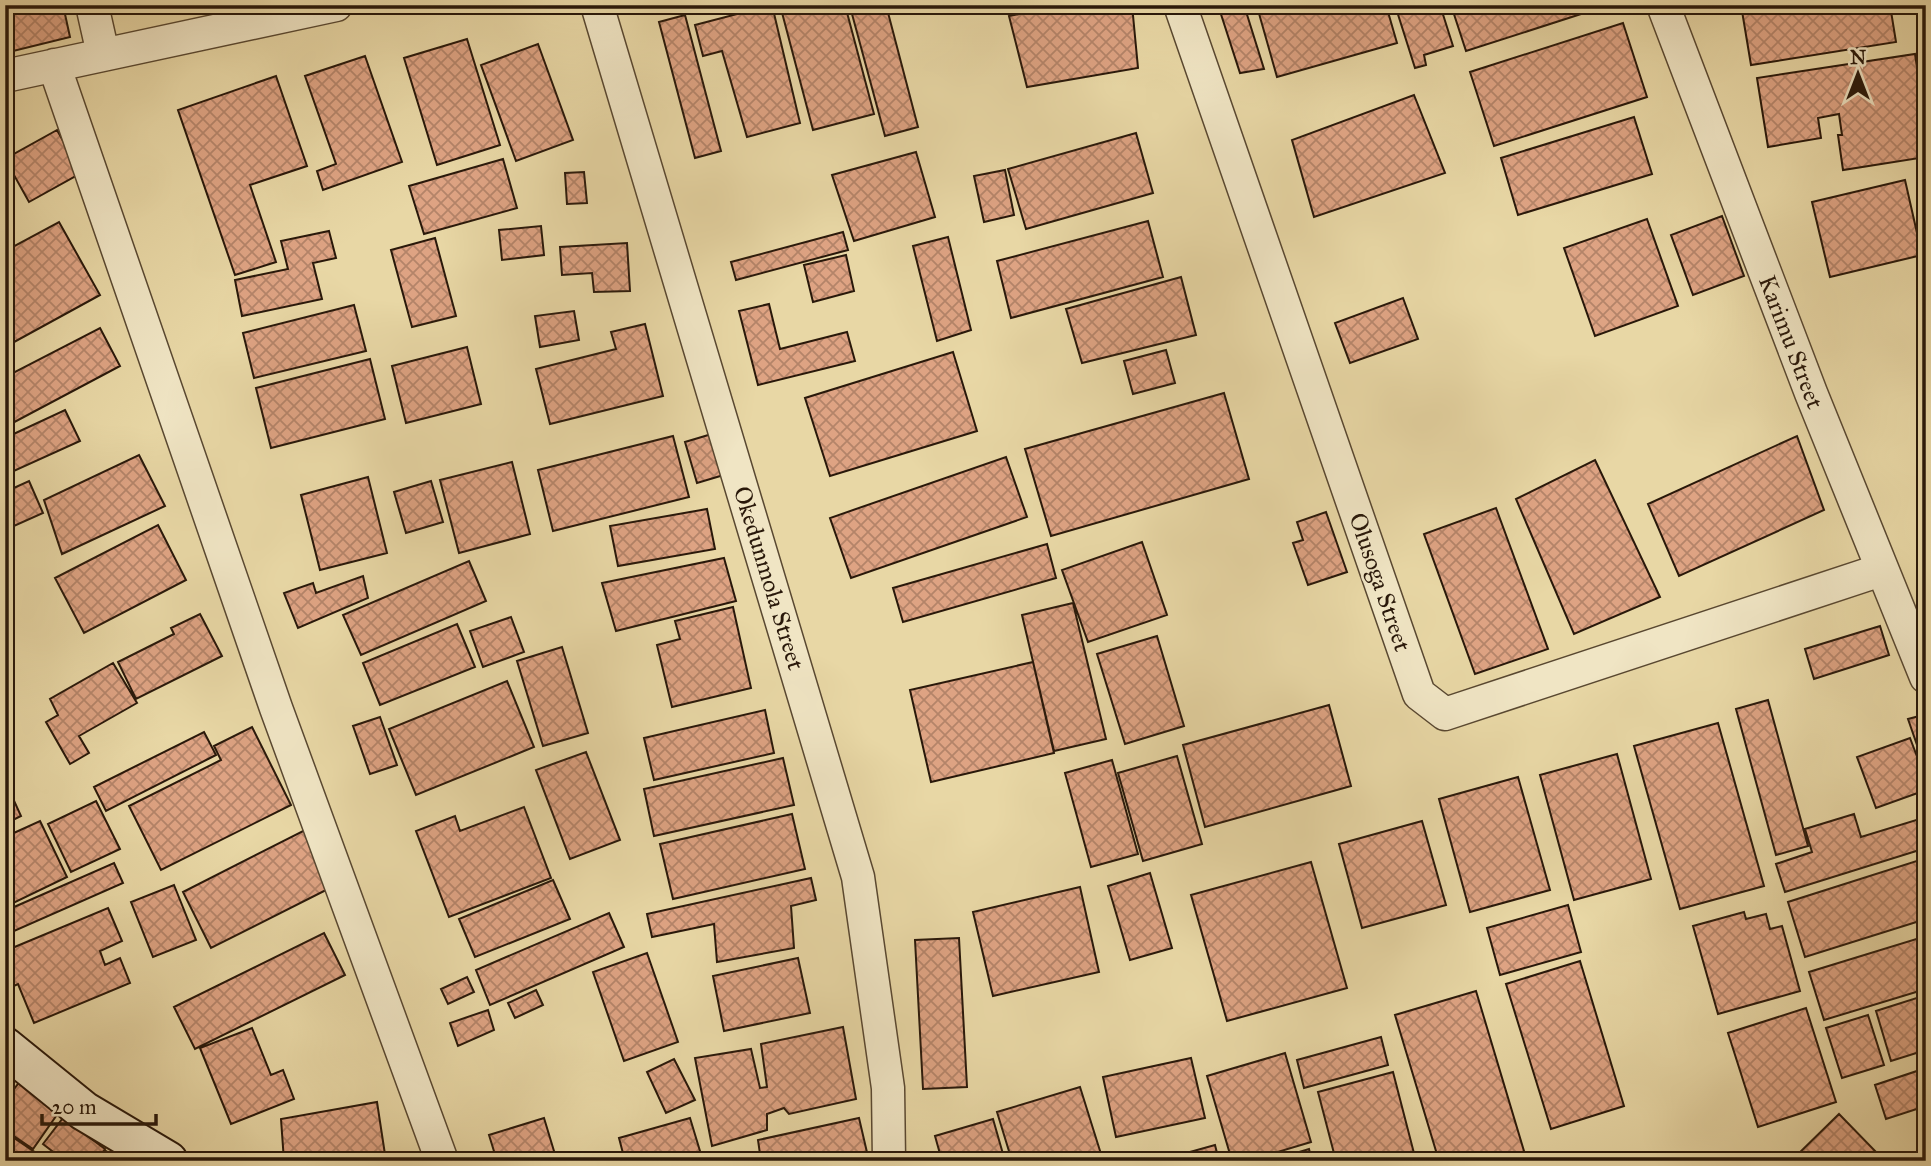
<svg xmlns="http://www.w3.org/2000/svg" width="1931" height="1166" viewBox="0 0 1931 1166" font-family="'IM FELL Great Primer',serif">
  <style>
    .building { fill: url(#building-cross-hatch); stroke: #29180a; stroke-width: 2 }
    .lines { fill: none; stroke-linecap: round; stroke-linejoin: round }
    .street-casing { stroke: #594831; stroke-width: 35 }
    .secondary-casing { stroke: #29180a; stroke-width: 42 }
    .street { stroke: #f0e5c4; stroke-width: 32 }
    .secondary { stroke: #f0e5c4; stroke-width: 38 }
    .labels { text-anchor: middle; stroke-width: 5; stroke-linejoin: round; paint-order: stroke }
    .street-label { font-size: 24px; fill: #29180a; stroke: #f0e5c4 }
  </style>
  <defs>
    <pattern id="building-cross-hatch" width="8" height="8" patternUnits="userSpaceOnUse" patternTransform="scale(1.75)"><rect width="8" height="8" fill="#dea383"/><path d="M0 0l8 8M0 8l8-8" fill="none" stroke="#b48469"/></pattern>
  </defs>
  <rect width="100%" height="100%" fill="#e8d7a5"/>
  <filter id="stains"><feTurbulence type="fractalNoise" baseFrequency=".00286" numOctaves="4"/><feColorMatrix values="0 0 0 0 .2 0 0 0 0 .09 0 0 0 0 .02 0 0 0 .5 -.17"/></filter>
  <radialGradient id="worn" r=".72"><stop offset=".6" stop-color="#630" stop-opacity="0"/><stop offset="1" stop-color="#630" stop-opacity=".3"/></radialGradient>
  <path class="building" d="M 5,5 L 63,5 L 70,37 L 5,53 Z
    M 772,5 L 800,123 L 747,137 L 722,51 L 703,56 L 695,25 Z
    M 780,5 L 845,5 L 874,114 L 813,130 Z
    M 886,5 L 918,127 L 885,136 L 852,14 Z
    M 1065,5 L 1132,5 L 1138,68 L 1027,87 L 1009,16 Z
    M 1218,5 L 1244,5 L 1264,69 L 1240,73 Z
    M 1276,5 L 1386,5 L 1397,43 L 1277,77 L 1258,10 Z
    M 1395,5 L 1440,5 L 1453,46 L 1424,55 L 1426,65 L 1415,68 Z
    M 1451,5 L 1609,5 L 1466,51 Z
    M 1741,5 L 1890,5 L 1896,42 L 1751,65 Z
    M 685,15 L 721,151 L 695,158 L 659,22 Z
    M 1623,23 L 1647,97 L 1494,146 L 1470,72 Z
    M 467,39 L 500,145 L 437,165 L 404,58 Z
    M 538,44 L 573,140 L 516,161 L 481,65 Z
    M 1915,54 L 1926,126 L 1926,157 L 1843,170 L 1838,135 L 1842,135 L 1839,114 L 1818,118 L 1821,138 L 1768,147 L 1757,78 Z
    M 365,56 L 402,162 L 323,190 L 317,171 L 336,164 L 305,76 Z
    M 276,76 L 307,166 L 250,185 L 276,262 L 235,275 L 178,110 Z
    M 1414,95 L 1445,173 L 1314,217 L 1292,140 Z
    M 1634,117 L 1652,174 L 1518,215 L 1501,158 Z
    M 57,130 L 81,173 L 29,202 L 5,159 Z
    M 1136,133 L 1153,193 L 1026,229 L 1008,169 Z
    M 916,152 L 935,217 L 854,241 L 832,175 Z
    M 503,159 L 517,208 L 424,234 L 409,186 Z
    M 1005,170 L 1014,215 L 984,222 L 974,176 Z
    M 584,172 L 587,203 L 567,204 L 565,173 Z
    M 1905,180 L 1922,255 L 1830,277 L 1812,202 Z
    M 1722,216 L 1744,276 L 1693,295 L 1671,235 Z
    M 1647,219 L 1678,306 L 1595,336 L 1564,248 Z
    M 1148,221 L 1163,277 L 1011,318 L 997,261 Z
    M 59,222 L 100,295 L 5,347 L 5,251 Z
    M 541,226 L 544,255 L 502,260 L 499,230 Z
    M 329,231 L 336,258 L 313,263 L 322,299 L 242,316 L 235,280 L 288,269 L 281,241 Z
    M 843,232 L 848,250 L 736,280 L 731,262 Z
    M 948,237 L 971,330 L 937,341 L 913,246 Z
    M 435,238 L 456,316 L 412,327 L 391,250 Z
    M 627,243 L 630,291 L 594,292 L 592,273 L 562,275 L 560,247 Z
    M 846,255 L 854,291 L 813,302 L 804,265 Z
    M 1181,277 L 1196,335 L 1082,363 L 1066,309 Z
    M 1403,298 L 1418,339 L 1350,363 L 1335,323 Z
    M 769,304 L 780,349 L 847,332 L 855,361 L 758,385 L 739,311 Z
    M 354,305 L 366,351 L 254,378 L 243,333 Z
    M 574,311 L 579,340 L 540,347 L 535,316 Z
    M 645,324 L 663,396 L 550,424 L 536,369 L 616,349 L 611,332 Z
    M 100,328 L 120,366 L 5,427 L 5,377 Z
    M 467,347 L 481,404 L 406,423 L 392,366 Z
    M 1166,350 L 1175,383 L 1133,394 L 1124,361 Z
    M 953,352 L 977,431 L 830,476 L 805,398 Z
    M 370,359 L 385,419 L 271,448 L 256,388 Z
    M 1224,393 L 1249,479 L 1051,536 L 1025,449 Z
    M 65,410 L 80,441 L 5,475 L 5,438 Z
    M 715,433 L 727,474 L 697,483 L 685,442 Z
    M 673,436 L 689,497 L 553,531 L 538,470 Z
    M 1797,436 L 1824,510 L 1679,576 L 1648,504 Z
    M 139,455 L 165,506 L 62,554 L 44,500 Z
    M 1006,457 L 1027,517 L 851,578 L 830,518 Z
    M 1595,460 L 1660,597 L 1574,634 L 1516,499 Z
    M 512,462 L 530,534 L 459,553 L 440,480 Z
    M 368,477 L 387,553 L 320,570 L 301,495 Z
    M 29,481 L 43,513 L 5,530 L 5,492 Z
    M 431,481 L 443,522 L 406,533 L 394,492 Z
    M 1496,508 L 1548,649 L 1475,674 L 1424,534 Z
    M 707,509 L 715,549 L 618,566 L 610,526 Z
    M 1326,512 L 1347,572 L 1308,585 L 1293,543 L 1303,540 L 1297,522 Z
    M 158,525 L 186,580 L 84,633 L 55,578 Z
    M 1142,542 L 1167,615 L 1088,642 L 1062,570 Z
    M 1047,544 L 1056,578 L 903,622 L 893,588 Z
    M 724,558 L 736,601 L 616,631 L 602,583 Z
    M 469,561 L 486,601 L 361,655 L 343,615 Z
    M 363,576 L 368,598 L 298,628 L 284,593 L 313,583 L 316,593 Z
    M 1073,603 L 1106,739 L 1054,751 L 1022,615 Z
    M 733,607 L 751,688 L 672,707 L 657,645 L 680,639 L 675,621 Z
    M 200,614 L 222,656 L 136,699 L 118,662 L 174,634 L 171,628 Z
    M 511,617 L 524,652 L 483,667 L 470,631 Z
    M 457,624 L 475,667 L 380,705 L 363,663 Z
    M 1880,626 L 1889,655 L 1814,679 L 1805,649 Z
    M 1157,636 L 1184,726 L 1125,744 L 1097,654 Z
    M 562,647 L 588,733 L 543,746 L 517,661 Z
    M 1033,662 L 1054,753 L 931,782 L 910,690 Z
    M 113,663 L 137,703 L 79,736 L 89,753 L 70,764 L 46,722 L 58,715 L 50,699 Z
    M 507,681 L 534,747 L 416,795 L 389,729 Z
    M 1768,700 L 1808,846 L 1776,855 L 1736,709 Z
    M 1329,705 L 1351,786 L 1205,827 L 1183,745 Z
    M 765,710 L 774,753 L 654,780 L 644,738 Z
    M 1923,715 L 1926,742 L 1917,745 L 1908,719 Z
    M 380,717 L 397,765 L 370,774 L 353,726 Z
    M 1718,723 L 1764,886 L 1680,909 L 1634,746 Z
    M 252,727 L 291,805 L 161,870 L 129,806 L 221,760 L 214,746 Z
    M 204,732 L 216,755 L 106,811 L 94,787 Z
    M 1910,738 L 1926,780 L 1926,790 L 1876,808 L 1857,757 Z
    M 586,752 L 620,840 L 570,859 L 536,770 Z
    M 1617,754 L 1651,879 L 1574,900 L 1540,775 Z
    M 1177,756 L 1202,844 L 1143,861 L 1118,773 Z
    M 783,758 L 794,805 L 654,836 L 644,789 Z
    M 1112,760 L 1138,854 L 1091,867 L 1065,773 Z
    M 1518,777 L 1550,890 L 1470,912 L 1439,799 Z
    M 5,781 L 21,816 L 5,824 Z
    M 96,801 L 120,849 L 71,872 L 48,824 Z
    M 524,807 L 551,878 L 449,917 L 416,831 L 455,816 L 460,831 Z
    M 792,814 L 805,869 L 673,899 L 660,844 Z
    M 1854,814 L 1861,837 L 1926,817 L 1926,848 L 1785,892 L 1776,864 L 1812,852 L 1805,829 Z
    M 40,821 L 67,877 L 5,907 L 5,837 Z
    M 1422,821 L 1446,905 L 1362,928 L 1339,844 Z
    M 305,830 L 334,886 L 211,948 L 183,892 Z
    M 1926,858 L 1926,919 L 1805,957 L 1788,902 Z
    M 1311,862 L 1347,988 L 1227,1021 L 1191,895 Z
    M 114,863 L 123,883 L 5,935 L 5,911 Z
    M 1150,873 L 1172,948 L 1130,960 L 1108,886 Z
    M 811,878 L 816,900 L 791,906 L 794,948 L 717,962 L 714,924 L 652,937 L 647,914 Z
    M 553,880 L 570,919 L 475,957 L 459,919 Z
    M 174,885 L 196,940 L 153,957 L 131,902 Z
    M 1080,887 L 1099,972 L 993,996 L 973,912 Z
    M 1568,905 L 1581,952 L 1500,975 L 1487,928 Z
    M 108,908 L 122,941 L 100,951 L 105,965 L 120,958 L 130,983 L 34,1023 L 18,984 L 5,990 L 5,951 Z
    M 1744,912 L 1746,919 L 1766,914 L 1770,929 L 1782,926 L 1800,991 L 1718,1014 L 1693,926 Z
    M 609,913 L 624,947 L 490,1005 L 476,970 Z
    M 324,933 L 345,975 L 195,1049 L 174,1007 Z
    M 1926,936 L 1926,989 L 1824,1020 L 1809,972 Z
    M 959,938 L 967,1087 L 923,1089 L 915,940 Z
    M 647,953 L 678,1042 L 624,1061 L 593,972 Z
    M 798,958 L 810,1013 L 724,1031 L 713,976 Z
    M 1580,961 L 1624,1106 L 1551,1129 L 1506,984 Z
    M 467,977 L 474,992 L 448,1004 L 441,989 Z
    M 536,990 L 543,1005 L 515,1018 L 508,1003 Z
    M 1476,991 L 1527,1161 L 1439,1161 L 1395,1015 Z
    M 1926,995 L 1926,1050 L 1891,1061 L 1876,1011 Z
    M 1806,1008 L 1836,1102 L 1758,1127 L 1728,1033 Z
    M 488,1010 L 494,1030 L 458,1046 L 450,1023 Z
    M 1868,1015 L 1884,1065 L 1842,1078 L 1826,1028 Z
    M 843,1027 L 856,1099 L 789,1114 L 784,1108 L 767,1114 L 767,1130 L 712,1146 L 695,1058 L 751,1049 L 760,1088 L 767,1087 L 761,1044 Z
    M 252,1028 L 271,1075 L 283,1070 L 294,1099 L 231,1124 L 200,1048 Z
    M 1381,1037 L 1388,1065 L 1304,1088 L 1297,1060 Z
    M 1285,1053 L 1311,1142 L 1247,1161 L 1232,1161 L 1207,1076 Z
    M 1191,1058 L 1205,1118 L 1116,1137 L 1103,1077 Z
    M 674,1059 L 695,1100 L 666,1113 L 647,1072 Z
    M 1926,1068 L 1926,1106 L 1886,1119 L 1875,1085 Z
    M 1393,1072 L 1416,1161 L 1336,1161 L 1318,1092 Z
    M 21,1080 L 61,1109 L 33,1149 L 5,1130 L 5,1101 Z
    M 1080,1087 L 1101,1154 L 1078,1161 L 1012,1161 L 997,1112 Z
    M 377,1102 L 386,1161 L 284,1161 L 281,1119 Z
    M 1839,1114 L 1879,1155 L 1874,1161 L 1791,1161 Z
    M 63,1118 L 105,1149 L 96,1161 L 65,1161 L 43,1144 Z
    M 544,1118 L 557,1161 L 497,1161 L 489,1135 Z
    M 690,1118 L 703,1161 L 625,1161 L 619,1138 Z
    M 859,1118 L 869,1161 L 761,1161 L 758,1140 Z
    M 993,1119 L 1005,1161 L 942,1161 L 935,1136 Z
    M 11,1136 L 48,1161 L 5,1161 L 5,1145 Z
    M 1215,1145 L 1219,1161 L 1161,1161 L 1161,1160 Z
    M 1309,1149 L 1312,1161 L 1269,1161 Z
    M 106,1151 L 121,1161 L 100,1161 Z"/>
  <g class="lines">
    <g class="street-casing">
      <path id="street" d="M 92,5 L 103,54
        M 597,5 L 858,877 L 888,1088 L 889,1161
        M 1180,5 L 1419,694 L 1445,714 L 1881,570
        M 1663,5 L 1811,393 L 1926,677
        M 54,65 L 276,708 L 442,1161
        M 5,76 L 336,5"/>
    </g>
    <g class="secondary-casing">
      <path id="secondary" d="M 5,1047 L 84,1111 L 168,1161"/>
    </g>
    <use href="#street" class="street"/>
    <use href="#secondary" class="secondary"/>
  </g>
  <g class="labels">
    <g class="street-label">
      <text transform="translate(1791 342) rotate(69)" y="8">Karimu Street</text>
      <text transform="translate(769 578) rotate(73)" y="8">Okedunmola Street</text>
      <text transform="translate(1380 582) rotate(71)" y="8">Olusoga Street</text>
    </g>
  </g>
  <rect width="1931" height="1166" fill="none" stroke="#e8d7a5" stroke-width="28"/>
  <rect x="7" y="7" width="1917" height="1152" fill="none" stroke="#29180a" stroke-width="3.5"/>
  <rect x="14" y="14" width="1903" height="1138" fill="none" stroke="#29180a" stroke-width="2"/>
  <g transform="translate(1858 74)" stroke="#f0e5c4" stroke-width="5" paint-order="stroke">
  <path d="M0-5L12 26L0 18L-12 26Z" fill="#29180a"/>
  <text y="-10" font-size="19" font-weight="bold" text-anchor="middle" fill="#29180a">N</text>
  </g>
  <path d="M42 1114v10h114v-10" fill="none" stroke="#29180a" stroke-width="3.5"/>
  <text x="52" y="1114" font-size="21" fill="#29180a" stroke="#f0e5c4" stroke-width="5" paint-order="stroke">20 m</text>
  <rect width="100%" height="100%" filter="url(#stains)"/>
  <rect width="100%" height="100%" fill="url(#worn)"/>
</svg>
